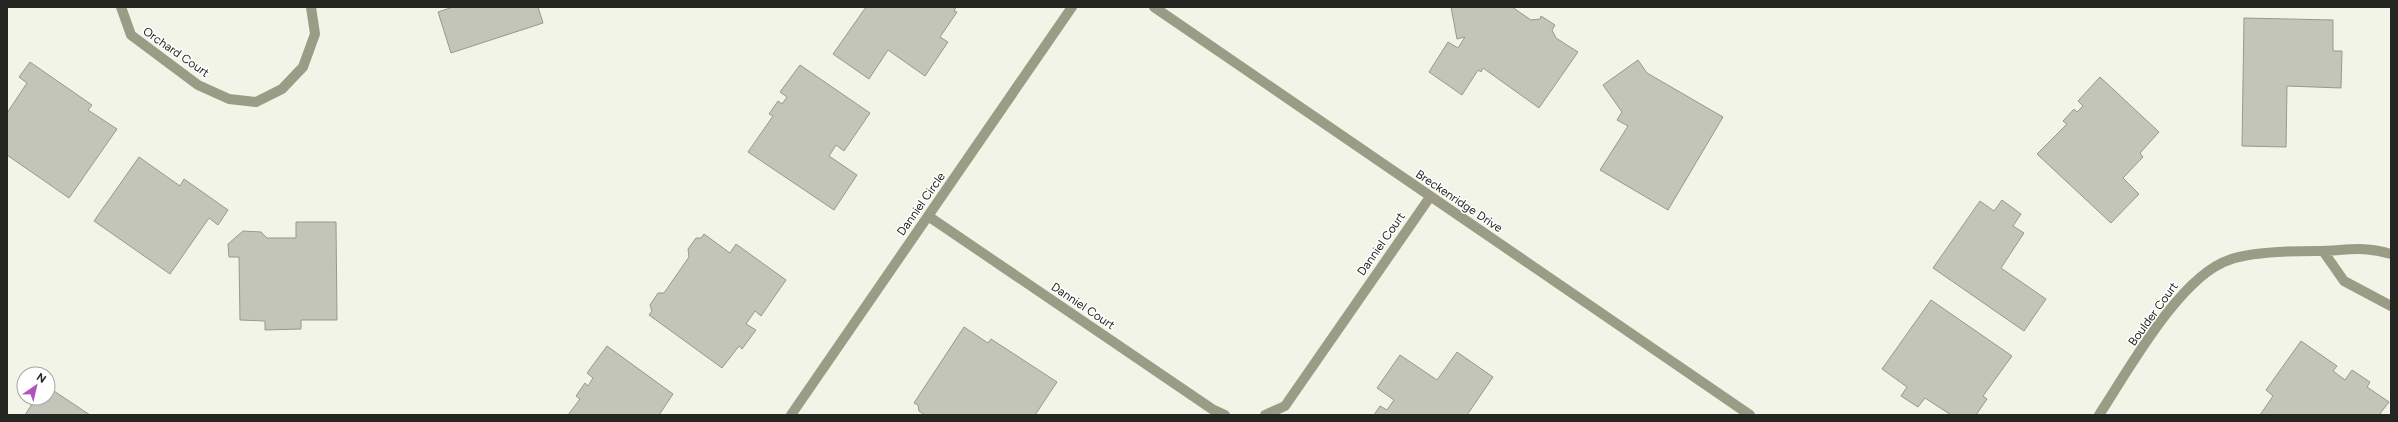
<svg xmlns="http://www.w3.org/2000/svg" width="2398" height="422" viewBox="0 0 2398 422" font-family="Figtree,sans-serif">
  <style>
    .building { fill: #c4c5b9; stroke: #98998e }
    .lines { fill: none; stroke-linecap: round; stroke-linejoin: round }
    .minor { stroke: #9a9c85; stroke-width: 10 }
    .labels { text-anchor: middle; stroke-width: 3; stroke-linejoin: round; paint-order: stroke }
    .street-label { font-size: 12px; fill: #252521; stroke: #fff }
  </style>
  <rect width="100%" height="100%" fill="#f2f4e7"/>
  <path class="building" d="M 453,7 L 538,7 L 543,23 L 451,53 L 438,12 Z
    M 866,7 L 956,7 L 954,11 L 957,12 L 940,37 L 948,42 L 925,76 L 888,50 L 869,79 L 833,54 Z
    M 1451,7 L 1512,7 L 1531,20 L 1540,19 L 1541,16 L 1555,25 L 1552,30 L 1556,38 L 1578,52 L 1539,108 L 1483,68 L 1481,72 L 1478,70 L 1462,95 L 1429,72 L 1448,42 L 1458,48 L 1465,37 L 1457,39 Z
    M 2244,18 L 2333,20 L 2333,51 L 2342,51 L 2341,88 L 2287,86 L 2286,147 L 2242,146 Z
    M 1638,60 L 1647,73 L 1723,117 L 1668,210 L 1600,170 L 1628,126 L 1617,120 L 1622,112 L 1603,85 Z
    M 30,62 L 92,105 L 88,110 L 117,129 L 69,198 L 7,155 L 7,113 L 27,83 L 19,77 Z
    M 800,65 L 870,113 L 844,151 L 836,145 L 829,156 L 857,175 L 834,210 L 748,152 L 773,116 L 769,114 L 778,101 L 782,104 L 787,97 L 780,92 Z
    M 2100,77 L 2159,132 L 2140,153 L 2143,157 L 2123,178 L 2139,194 L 2111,223 L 2037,154 L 2067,124 L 2063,121 L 2074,109 L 2077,112 L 2083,106 L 2078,101 Z
    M 139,157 L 180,186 L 184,179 L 228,210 L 218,225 L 209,218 L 170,274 L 94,221 Z
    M 2002,200 L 2021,214 L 2013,226 L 2024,233 L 2001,268 L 2046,299 L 2024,331 L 1933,268 L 1980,201 L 1994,211 Z
    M 296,222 L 336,222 L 337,320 L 301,320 L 301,329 L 265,330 L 265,321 L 240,320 L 239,257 L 229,257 L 228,244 L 243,231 L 261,232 L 267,238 L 296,238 Z
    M 704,234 L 730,253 L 736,244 L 786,280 L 761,316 L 755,311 L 746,324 L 756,330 L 742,349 L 739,346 L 722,368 L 649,315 L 652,311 L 650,305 L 658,293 L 664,293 L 689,257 L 688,249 L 696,238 L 701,238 Z
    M 1931,300 L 2012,356 L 1983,396 L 1987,399 L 1976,415 L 1951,415 L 1925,398 L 1918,407 L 1901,396 L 1907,387 L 1882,369 Z
    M 964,327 L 988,343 L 991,339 L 1057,382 L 1035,415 L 925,415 L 919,411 L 918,405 L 914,403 Z
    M 2301,341 L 2337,366 L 2333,371 L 2345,380 L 2352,370 L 2370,382 L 2367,387 L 2389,402 L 2379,415 L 2260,415 L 2273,396 L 2266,390 Z
    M 607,346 L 673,394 L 659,415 L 568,415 L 580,399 L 576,396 L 585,383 L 588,386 L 593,378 L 587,373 Z
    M 1457,352 L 1493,377 L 1467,415 L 1374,415 L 1380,406 L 1387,410 L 1394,400 L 1377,388 L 1400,355 L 1437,380 Z
    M 48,387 L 90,415 L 25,415 L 36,398 L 48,398 Z"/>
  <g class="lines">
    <path class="minor" d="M 121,7 L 131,35 L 198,85 L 229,99 L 256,102 L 282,89 L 303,67 L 315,34 L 311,7
      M 1154,7 L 1750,415
      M 928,216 L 1212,409 L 1225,415
      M 2323,251 L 2344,281 L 2391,306
      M 791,415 L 1072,7
      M 1265,415 L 1285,406 L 1430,197
      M 2099,415 C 2128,371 2180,276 2229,260 C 2250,252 2294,251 2316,251 C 2345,251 2362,245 2391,254"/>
  </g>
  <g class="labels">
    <g class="street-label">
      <text transform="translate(176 52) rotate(35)" y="4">Orchard Court</text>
      <text transform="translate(1459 201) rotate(34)" y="4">Breckenridge Drive</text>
      <text transform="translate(921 204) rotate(-55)" y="4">Danniel Circle</text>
      <text transform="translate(1381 244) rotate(-55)" y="4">Danniel Court</text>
      <text transform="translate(1083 306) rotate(34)" y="4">Danniel Court</text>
      <text transform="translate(2153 314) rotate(-54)" y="4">Boulder Court</text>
    </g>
  </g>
  <rect width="2398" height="422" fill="none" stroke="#252521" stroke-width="16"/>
  <g transform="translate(36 386) rotate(34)"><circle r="19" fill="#ffffff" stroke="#a8a8a6"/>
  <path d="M0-3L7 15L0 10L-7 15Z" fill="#b053be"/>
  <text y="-6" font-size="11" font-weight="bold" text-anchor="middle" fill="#252521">N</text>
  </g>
</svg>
